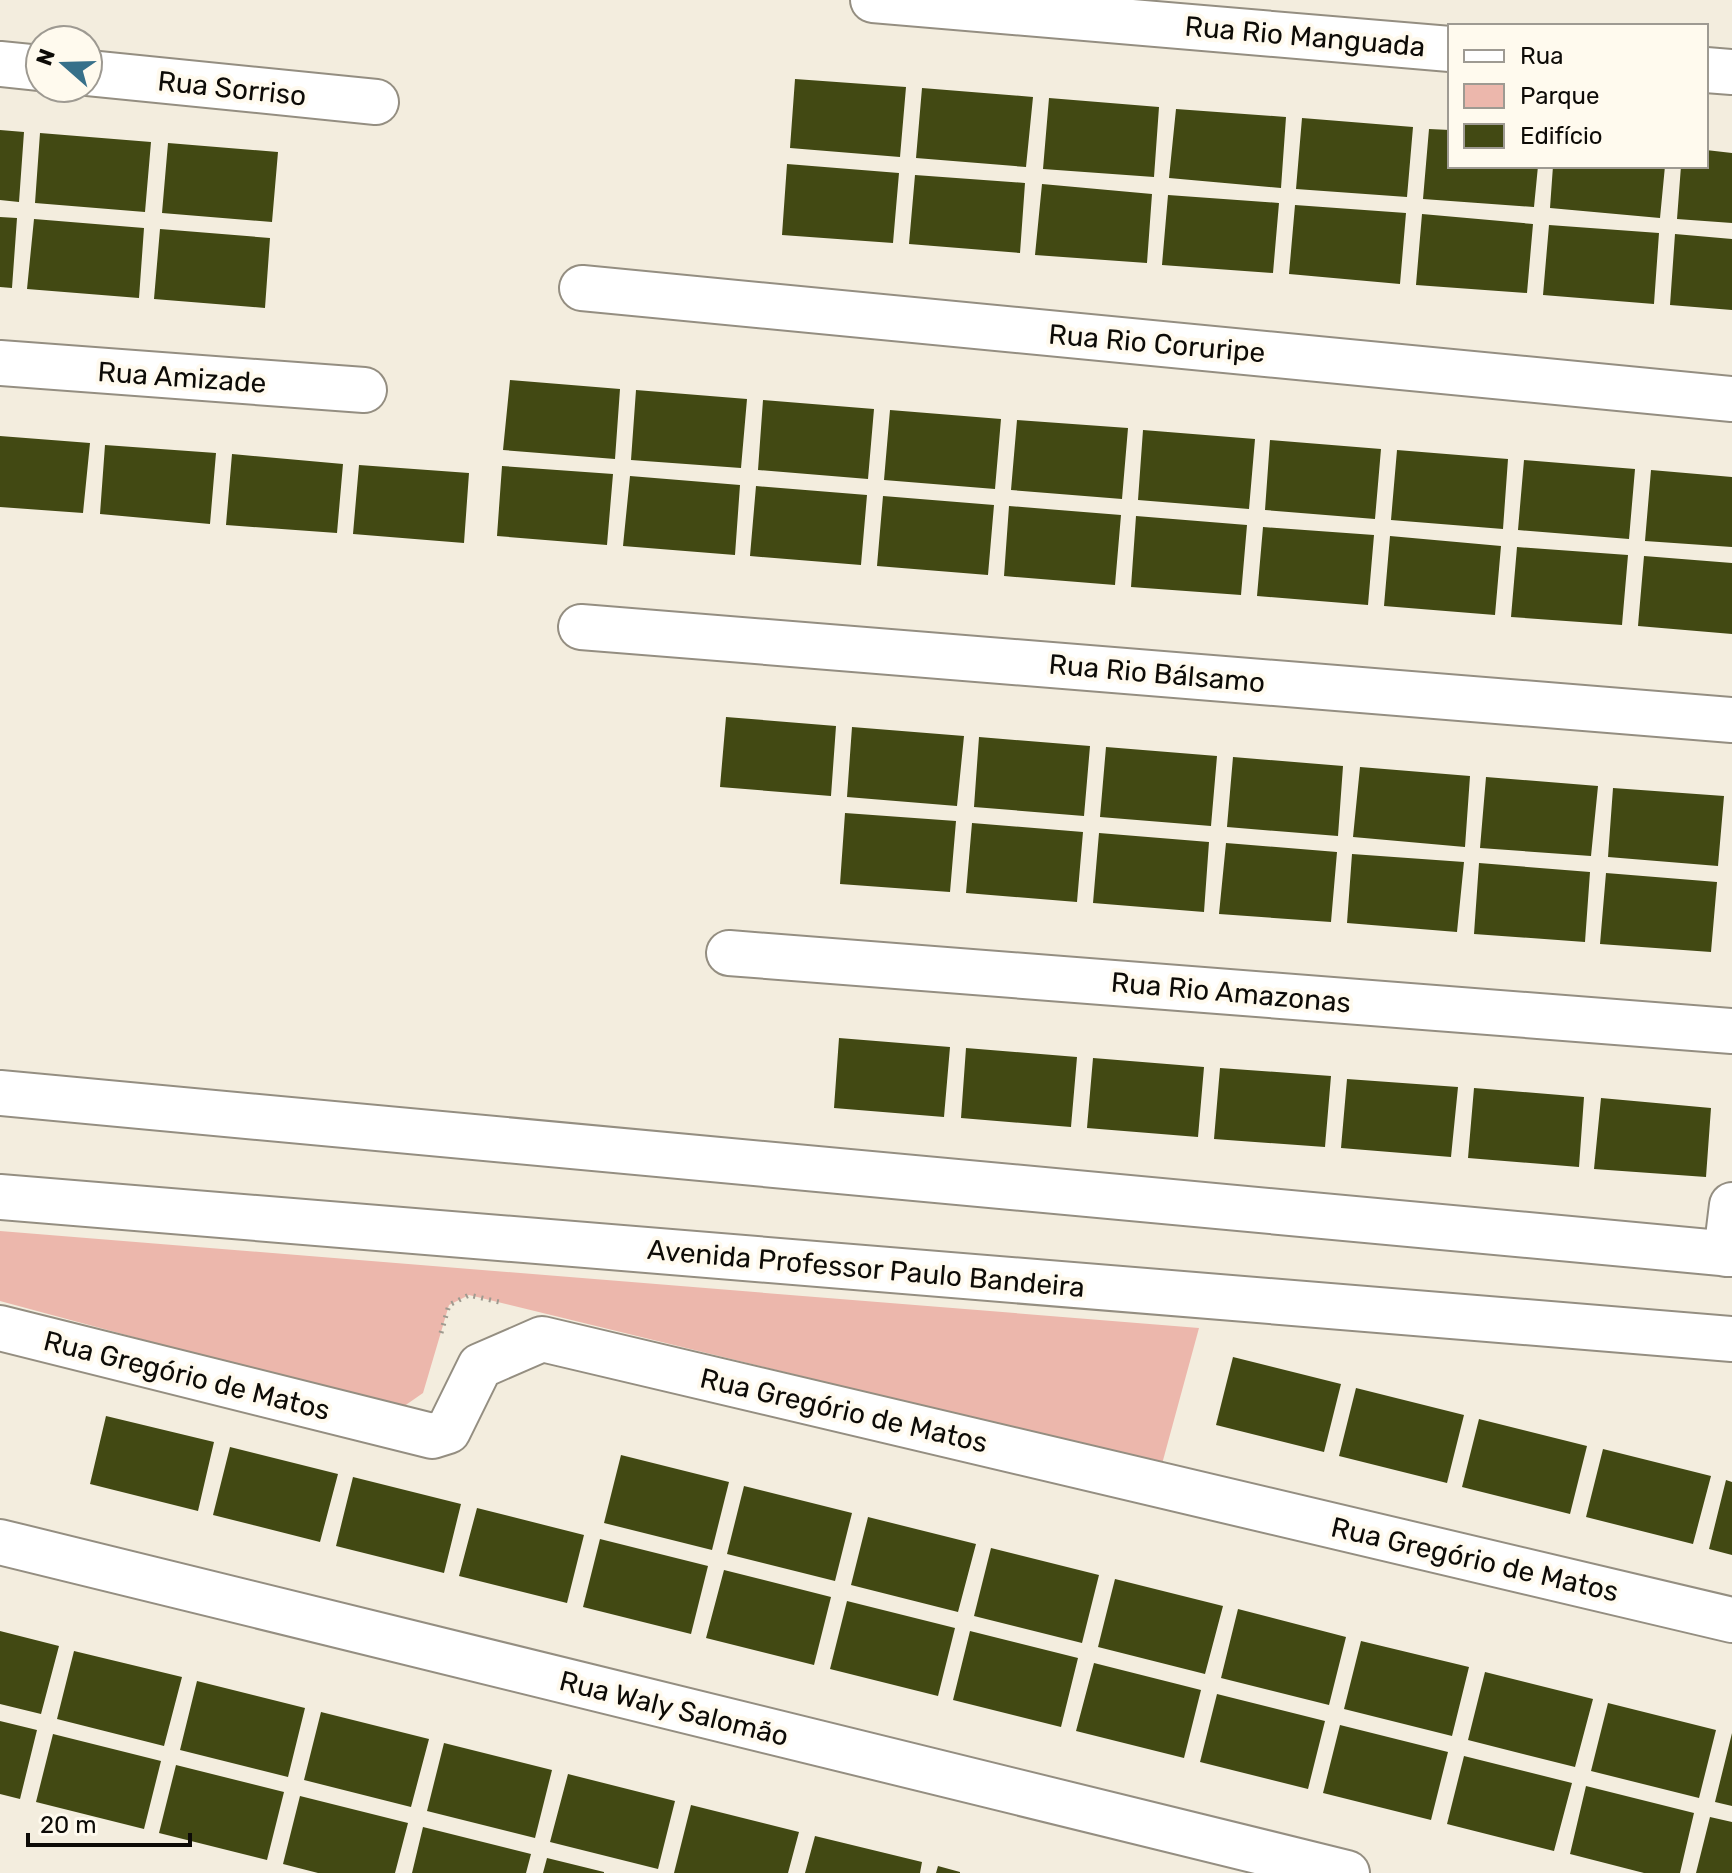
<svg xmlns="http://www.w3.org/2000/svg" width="1732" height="1873" viewBox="0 0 1732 1873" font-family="Rubik,sans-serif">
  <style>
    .green { fill: #ecb7ac }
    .building { fill: #424913 }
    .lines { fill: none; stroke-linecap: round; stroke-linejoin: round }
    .minor-casing { stroke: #948e81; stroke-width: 48 }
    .path { stroke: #9e9a8f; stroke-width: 5; stroke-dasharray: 2 6; stroke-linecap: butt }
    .minor { stroke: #fff; stroke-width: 44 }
    .labels { text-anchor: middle; stroke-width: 8; stroke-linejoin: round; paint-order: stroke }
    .street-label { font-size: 28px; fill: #0d0b07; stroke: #fffaee }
  </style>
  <rect width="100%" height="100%" fill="#f3edde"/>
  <path class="green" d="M 0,1231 L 1199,1328 L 1162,1464 L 469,1295 L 449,1305 L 423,1393 L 400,1409 L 0,1301 Z"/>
  <path class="building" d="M 795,79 L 906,87 L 900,157 L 790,148 Z
    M 922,88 L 1033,97 L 1026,167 L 916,158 Z
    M 1049,98 L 1159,107 L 1154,177 L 1043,169 Z
    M 1176,109 L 1286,117 L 1281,188 L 1169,178 Z
    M 1302,118 L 1413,127 L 1407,197 L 1296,189 Z
    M 1429,129 L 1450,130 L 1450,166 L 1538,166 L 1534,207 L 1423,199 Z
    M 0,130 L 24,132 L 19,202 L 0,200 Z
    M 40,133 L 151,142 L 145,212 L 35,203 Z
    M 168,143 L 278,152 L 272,222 L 162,213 Z
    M 1706,150 L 1732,153 L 1732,223 L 1677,219 L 1681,166 L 1706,166 Z
    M 787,164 L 899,173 L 893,243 L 782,235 Z
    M 1553,166 L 1665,166 L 1660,218 L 1550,208 Z
    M 915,175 L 1025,183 L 1020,253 L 909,244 Z
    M 1042,184 L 1152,194 L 1147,263 L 1035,255 Z
    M 1168,195 L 1279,203 L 1273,273 L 1162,265 Z
    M 1295,205 L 1406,213 L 1400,284 L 1289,274 Z
    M 1422,214 L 1533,224 L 1527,293 L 1416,285 Z
    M 0,217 L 17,218 L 12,288 L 0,287 Z
    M 34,219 L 144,228 L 139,298 L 27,289 Z
    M 1549,225 L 1659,233 L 1654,304 L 1543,295 Z
    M 160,229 L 270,238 L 265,308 L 154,299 Z
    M 1675,234 L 1732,239 L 1732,310 L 1670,305 Z
    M 510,380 L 620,389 L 615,459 L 503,450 Z
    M 636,390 L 747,399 L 741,468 L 631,460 Z
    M 763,400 L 874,409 L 868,479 L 758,470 Z
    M 890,410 L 1001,419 L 995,489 L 884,480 Z
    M 1017,420 L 1128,428 L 1122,499 L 1011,490 Z
    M 1143,430 L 1255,439 L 1249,509 L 1138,500 Z
    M 0,436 L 90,443 L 83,513 L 0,507 Z
    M 1270,440 L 1381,449 L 1375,519 L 1265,510 Z
    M 105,445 L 216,453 L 210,524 L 100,514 Z
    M 1397,450 L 1508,459 L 1503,529 L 1391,520 Z
    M 232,454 L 343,464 L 337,533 L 226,525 Z
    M 1524,460 L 1635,469 L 1629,539 L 1518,530 Z
    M 359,465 L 469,473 L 464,543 L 353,534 Z
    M 502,466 L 613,474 L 607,545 L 497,536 Z
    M 1651,470 L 1732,477 L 1732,547 L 1645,541 Z
    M 630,476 L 740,485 L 735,555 L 623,546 Z
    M 756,486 L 867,495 L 861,565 L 750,556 Z
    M 883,496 L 994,505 L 988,575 L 877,566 Z
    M 1009,506 L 1121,515 L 1115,585 L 1004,576 Z
    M 1136,516 L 1247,525 L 1241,595 L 1131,587 Z
    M 1263,527 L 1374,535 L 1368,605 L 1257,596 Z
    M 1390,536 L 1501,546 L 1495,615 L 1384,606 Z
    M 1517,547 L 1628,555 L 1622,625 L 1511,617 Z
    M 1644,556 L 1732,563 L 1732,634 L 1638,626 Z
    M 726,717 L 836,726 L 831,796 L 720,787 Z
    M 852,727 L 964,736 L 957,806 L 847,797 Z
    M 979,737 L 1090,746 L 1084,816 L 974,807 Z
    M 1106,747 L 1217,756 L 1211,826 L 1100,817 Z
    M 1233,757 L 1343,766 L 1338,836 L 1227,827 Z
    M 1360,767 L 1470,776 L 1465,847 L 1353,837 Z
    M 1486,777 L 1598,786 L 1591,856 L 1480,848 Z
    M 1613,788 L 1724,796 L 1718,866 L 1608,857 Z
    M 845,813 L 956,821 L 950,892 L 840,884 Z
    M 972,823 L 1083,832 L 1077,902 L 966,893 Z
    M 1099,833 L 1209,842 L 1204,912 L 1093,903 Z
    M 1226,843 L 1337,852 L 1331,922 L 1219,914 Z
    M 1352,854 L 1464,862 L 1457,932 L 1347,923 Z
    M 1479,863 L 1590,872 L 1585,942 L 1474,934 Z
    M 1606,873 L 1717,882 L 1711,952 L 1600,944 Z
    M 839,1038 L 950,1047 L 944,1117 L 834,1108 Z
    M 966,1048 L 1077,1057 L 1071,1127 L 961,1118 Z
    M 1093,1058 L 1204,1067 L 1198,1137 L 1087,1128 Z
    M 1220,1068 L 1331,1076 L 1325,1147 L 1214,1139 Z
    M 1347,1079 L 1458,1087 L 1451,1157 L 1341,1148 Z
    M 1474,1088 L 1584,1097 L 1579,1167 L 1468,1158 Z
    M 1601,1098 L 1711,1108 L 1706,1177 L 1594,1169 Z
    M 1233,1357 L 1341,1384 L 1324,1452 L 1216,1425 Z
    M 1356,1388 L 1464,1415 L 1447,1483 L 1339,1456 Z
    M 106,1416 L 214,1442 L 198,1511 L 90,1484 Z
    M 1479,1419 L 1587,1446 L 1570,1514 L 1462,1487 Z
    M 230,1447 L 338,1474 L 320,1542 L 213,1515 Z
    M 1603,1449 L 1711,1476 L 1693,1544 L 1586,1517 Z
    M 621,1455 L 729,1482 L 712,1550 L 604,1523 Z
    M 353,1477 L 461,1504 L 444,1573 L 336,1546 Z
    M 1726,1480 L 1732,1482 L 1732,1555 L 1709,1549 Z
    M 744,1486 L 852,1513 L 835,1581 L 727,1554 Z
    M 477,1508 L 584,1535 L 567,1603 L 459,1576 Z
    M 868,1517 L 976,1544 L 958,1612 L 851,1585 Z
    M 600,1539 L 708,1566 L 691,1634 L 583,1607 Z
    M 991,1548 L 1099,1575 L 1082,1643 L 974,1616 Z
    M 724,1570 L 831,1597 L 814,1665 L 706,1638 Z
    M 1115,1579 L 1223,1606 L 1205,1674 L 1098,1647 Z
    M 847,1601 L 955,1628 L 938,1696 L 830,1669 Z
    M 1238,1609 L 1346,1637 L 1329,1705 L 1221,1678 Z
    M 0,1631 L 59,1646 L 41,1714 L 0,1704 Z
    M 970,1631 L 1078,1658 L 1061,1727 L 953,1700 Z
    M 1361,1641 L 1469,1667 L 1452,1736 L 1344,1709 Z
    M 74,1651 L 182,1677 L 164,1746 L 57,1719 Z
    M 1094,1663 L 1201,1690 L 1184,1758 L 1076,1731 Z
    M 1485,1672 L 1593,1699 L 1575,1767 L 1468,1740 Z
    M 197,1681 L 305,1708 L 288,1777 L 180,1750 Z
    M 1217,1694 L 1325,1721 L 1308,1789 L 1200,1762 Z
    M 1608,1703 L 1716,1730 L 1699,1798 L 1591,1771 Z
    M 321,1712 L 429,1739 L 411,1807 L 304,1780 Z
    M 0,1721 L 37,1730 L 20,1799 L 0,1794 Z
    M 1340,1725 L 1448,1752 L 1431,1820 L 1323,1793 Z
    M 1732,1733 L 1732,1806 L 1715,1802 Z
    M 53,1734 L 161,1761 L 144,1829 L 36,1802 Z
    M 444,1743 L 552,1770 L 535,1838 L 427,1811 Z
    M 1464,1756 L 1572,1783 L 1554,1851 L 1447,1824 Z
    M 176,1765 L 284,1792 L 267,1860 L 159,1833 Z
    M 568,1774 L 675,1801 L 658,1869 L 550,1842 Z
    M 1586,1786 L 1694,1813 L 1680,1873 L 1644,1873 L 1570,1854 Z
    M 300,1796 L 408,1823 L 395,1873 L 318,1873 L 283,1864 Z
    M 691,1805 L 799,1832 L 788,1873 L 674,1873 Z
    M 1710,1817 L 1732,1822 L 1732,1873 L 1696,1873 Z
    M 423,1827 L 531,1854 L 526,1873 L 412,1873 Z
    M 815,1836 L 922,1862 L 920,1873 L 805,1873 Z
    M 547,1858 L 604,1872 L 604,1873 L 543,1873 Z
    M 938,1866 L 960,1872 L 960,1873 L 936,1873 Z"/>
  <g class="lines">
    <g class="minor-casing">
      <path id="minor" d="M 873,0 L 1450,49
        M 0,64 L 40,68
        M 1706,70 L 1732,72
        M 88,73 L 376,102
        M 582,288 L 1732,399
        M 0,363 L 364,390
        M 581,627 L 1732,720
        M 729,953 L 1732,1031
        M 0,1093 L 1732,1254
        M 0,1197 L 1732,1339
        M 1726,1254 L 1732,1205
        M 0,1328 L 432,1436 L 448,1431 L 480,1366 L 542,1339 L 1732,1620
        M 0,1542 L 1347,1873"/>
    </g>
    <path class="path" d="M 441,1333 L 449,1305 L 469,1295 L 499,1302"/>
    <use href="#minor" class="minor"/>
  </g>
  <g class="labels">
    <g class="street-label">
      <text transform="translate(1305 36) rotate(5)" y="10">Rua Rio Manguada</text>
      <text transform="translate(232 88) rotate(6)" y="10">Rua Sorriso</text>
      <text transform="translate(1157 343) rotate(5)" y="10">Rua Rio Coruripe</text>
      <text transform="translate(182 377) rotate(4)" y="10">Rua Amizade</text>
      <text transform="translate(1157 673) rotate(5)" y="10">Rua Rio Bálsamo</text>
      <text transform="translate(1231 992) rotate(5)" y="10">Rua Rio Amazonas</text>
      <text transform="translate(866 1268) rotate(5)" y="10">Avenida Professor Paulo Bandeira</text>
      <text transform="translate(187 1375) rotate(14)" y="10">Rua Gregório de Matos</text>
      <text transform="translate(844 1410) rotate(13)" y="10">Rua Gregório de Matos</text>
      <text transform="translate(1475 1559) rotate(13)" y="10">Rua Gregório de Matos</text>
      <text transform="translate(674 1708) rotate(14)" y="10">Rua Waly Salomão</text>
    </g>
  </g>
  <rect x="1448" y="24" width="260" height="144" fill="#fffaee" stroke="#9e9a92" stroke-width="2"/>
  <rect x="1464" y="50" width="40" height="12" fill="#ffffff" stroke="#9e9a92" stroke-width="2"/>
  <text x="1520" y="64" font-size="24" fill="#0d0b07">Rua</text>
  <rect x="1464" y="84" width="40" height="24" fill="#ecb7ac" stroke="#9e9a92" stroke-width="2"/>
  <text x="1520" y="104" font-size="24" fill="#0d0b07">Parque</text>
  <rect x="1464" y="124" width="40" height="24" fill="#424913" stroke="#9e9a92" stroke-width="2"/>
  <text x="1520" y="144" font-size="24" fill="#0d0b07">Edifício</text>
  <g transform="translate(64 64) rotate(290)"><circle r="38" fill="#fffaee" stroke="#9e9a92" stroke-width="2"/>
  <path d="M0-6L14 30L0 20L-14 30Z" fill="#37708a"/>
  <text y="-12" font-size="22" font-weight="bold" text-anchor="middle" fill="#0d0b07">N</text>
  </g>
  <path d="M28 1833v12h162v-12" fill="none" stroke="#0d0b07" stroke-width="4"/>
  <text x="40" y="1833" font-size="24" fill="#0d0b07" stroke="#fffaee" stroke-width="6" paint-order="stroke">20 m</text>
</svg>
